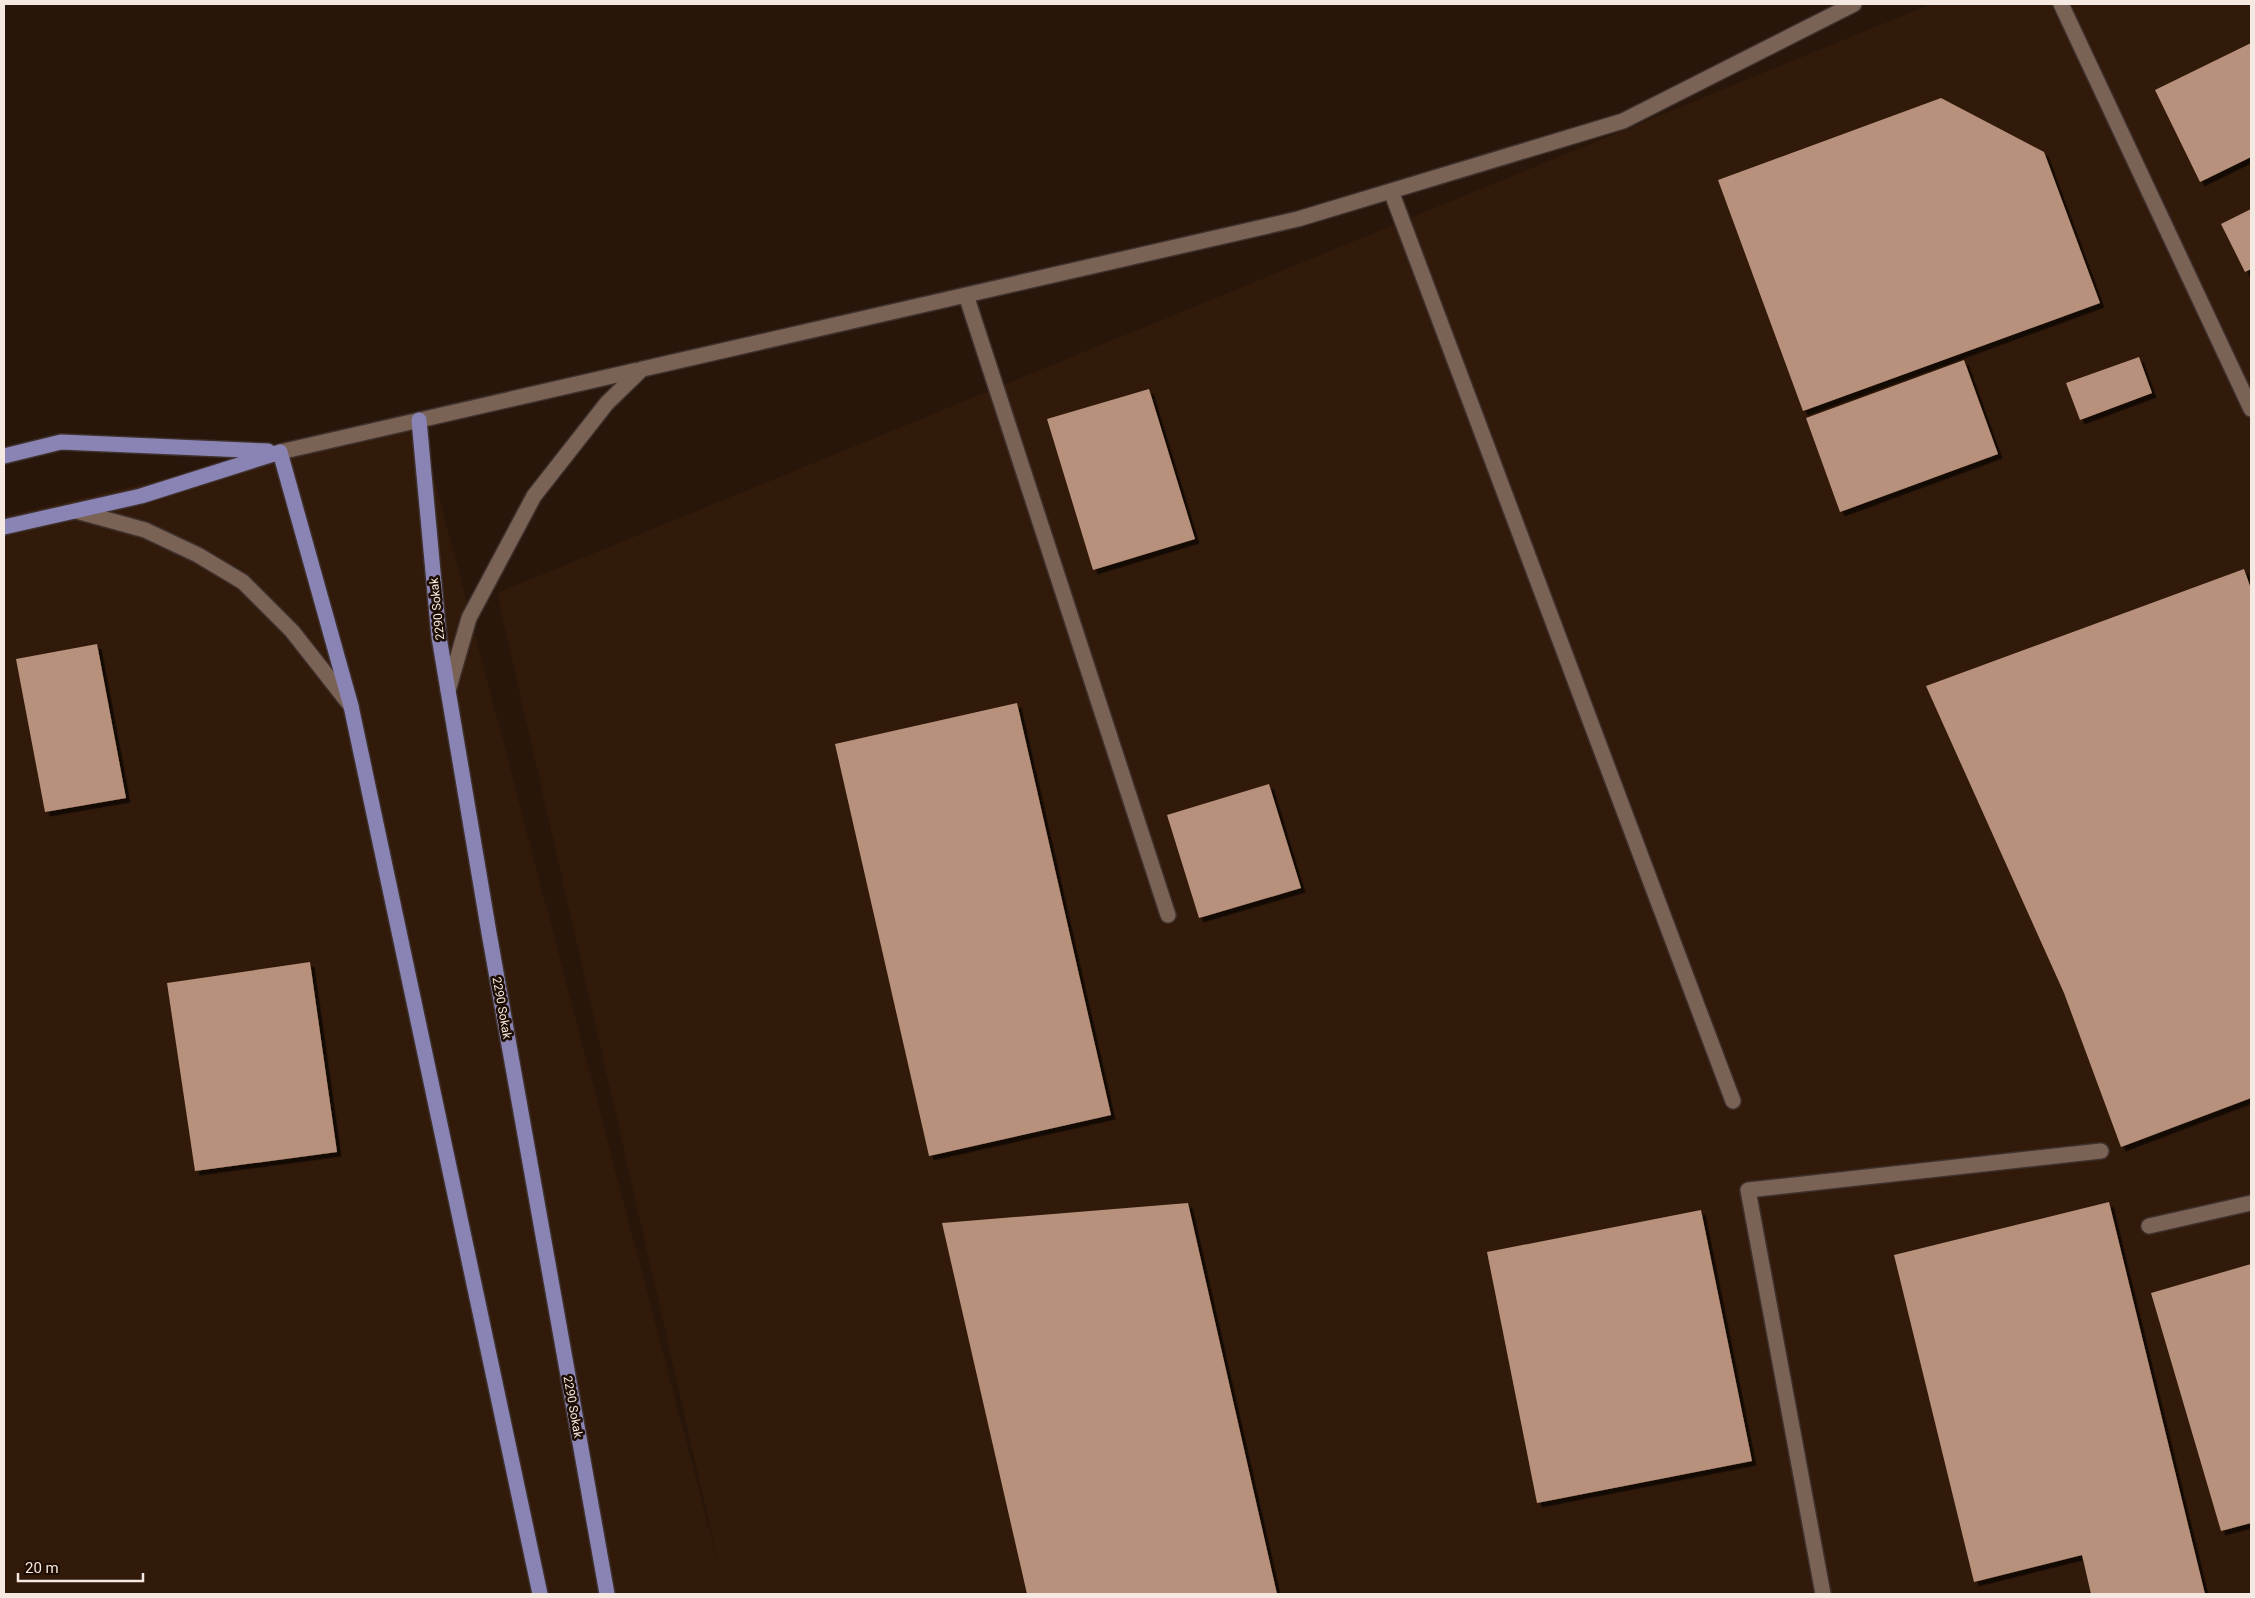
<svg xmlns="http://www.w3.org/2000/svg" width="2255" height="1598" viewBox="0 0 2255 1598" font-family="Roboto,sans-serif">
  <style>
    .built { fill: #321a0a }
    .building { fill: #b7917b; filter: url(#shadow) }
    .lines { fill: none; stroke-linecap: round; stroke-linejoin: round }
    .minor-casing { stroke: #3e312d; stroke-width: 18 }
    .major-casing { stroke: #3e312d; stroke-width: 18 }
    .minor { stroke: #7a6255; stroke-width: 15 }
    .major { stroke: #8a84b5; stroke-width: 15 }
    .labels { text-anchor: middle; stroke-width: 5; stroke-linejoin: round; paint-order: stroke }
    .street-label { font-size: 12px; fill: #f6e9e1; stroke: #1e0d03 }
  </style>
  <defs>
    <filter id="shadow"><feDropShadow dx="4.5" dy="4.5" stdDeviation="0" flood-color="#0009"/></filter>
  </defs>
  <rect width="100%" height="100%" fill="#28160a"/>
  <path class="built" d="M 1931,4 L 2251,4 L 2251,1594 L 4,1594 L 4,516 L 419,420 L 720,1571 L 497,593 Z"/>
  <path class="building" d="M 2251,43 L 2251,157 L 2200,182 L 2155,90 Z
    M 1941,98 L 2044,152 L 2100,303 L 1803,411 L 1718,180 Z
    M 2251,209 L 2251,269 L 2245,272 L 2221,224 Z
    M 2139,357 L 2152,393 L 2080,420 L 2066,383 Z
    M 1964,360 L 1998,454 L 1840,512 L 1806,418 Z
    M 1149,389 L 1195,539 L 1093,570 L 1047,419 Z
    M 2244,569 L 2251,589 L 2251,1098 L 2121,1147 L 2064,993 L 1926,686 Z
    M 97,644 L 126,798 L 45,812 L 16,659 Z
    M 1017,703 L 1111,1115 L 929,1156 L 835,744 Z
    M 1269,784 L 1301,888 L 1199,918 L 1167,815 Z
    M 310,962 L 337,1152 L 195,1171 L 167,983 Z
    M 2109,1202 L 2205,1594 L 2091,1594 L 2082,1555 L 1974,1582 L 1894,1255 Z
    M 1188,1203 L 1277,1594 L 1027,1594 L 942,1223 Z
    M 1701,1210 L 1752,1461 L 1537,1503 L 1487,1252 Z
    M 2251,1264 L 2251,1523 L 2221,1531 L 2151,1293 Z"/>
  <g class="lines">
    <g class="minor-casing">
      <path id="minor" d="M 2061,4 L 2251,409
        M 1391,191 L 1733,1101
        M 966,295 L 1168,915
        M 280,452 L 1298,219 L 1623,121 L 1854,4
        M 76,511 L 145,530 L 198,555 L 243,582 L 292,631 L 351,706
        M 448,691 L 469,618 L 534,496 L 607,403 L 642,369
        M 2149,1226 L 2251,1203
        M 1823,1594 L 1748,1190 L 2101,1151"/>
    </g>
    <g class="major-casing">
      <path id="major" d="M 419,420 L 439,637 L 489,933 L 607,1594
        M 280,452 L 351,706 L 540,1594
        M 4,456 L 61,442 L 268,451
        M 4,527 L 141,496 L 280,452"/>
    </g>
    <use href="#minor" class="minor"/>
    <use href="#major" class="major"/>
  </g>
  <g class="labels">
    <g class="street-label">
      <text transform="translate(437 609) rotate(-96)" y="4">2290 Sokak</text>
      <text transform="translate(502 1008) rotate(80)" y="4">2290 Sokak</text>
      <text transform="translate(573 1407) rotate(80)" y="4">2290 Sokak</text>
    </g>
  </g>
  <rect width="2255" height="1598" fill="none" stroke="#f6e9e1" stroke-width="10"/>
  <path d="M18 1573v8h125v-8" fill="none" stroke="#f6e9e1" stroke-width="2.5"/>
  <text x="25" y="1573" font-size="15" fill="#f6e9e1" stroke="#1e0d03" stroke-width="4" paint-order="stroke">20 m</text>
</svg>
